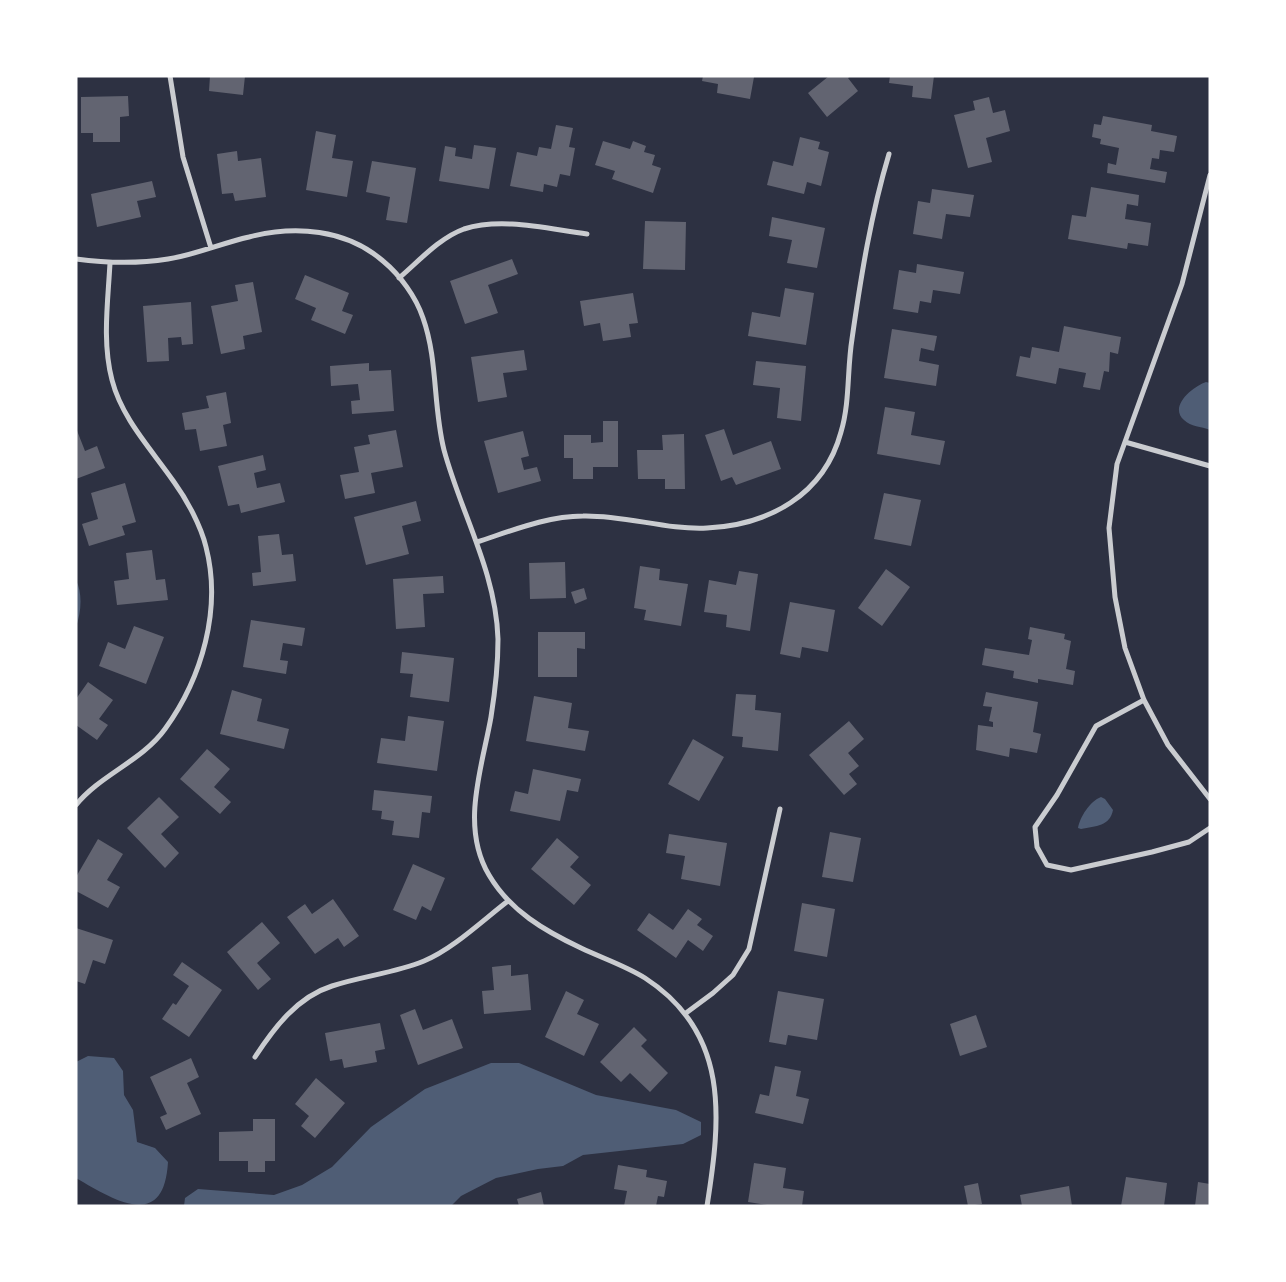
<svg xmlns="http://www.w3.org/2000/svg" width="1286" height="1282" viewBox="0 0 1286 1282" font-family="Arial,sans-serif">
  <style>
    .water { fill: #4f5d75 }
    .building { fill: #626471 }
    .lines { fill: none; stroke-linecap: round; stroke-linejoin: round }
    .minor { stroke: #caccd0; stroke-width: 5 }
  </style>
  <rect width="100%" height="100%" fill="#2d3142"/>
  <path class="water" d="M 1206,382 L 1210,383 L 1210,430 C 1201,426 1191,427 1184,420 C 1168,406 1194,386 1206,382 Z
    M 76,580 C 83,594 81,613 76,627 Z
    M 1101,797 L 1105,799 L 1113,810 C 1110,826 1096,826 1081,829 L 1078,828 C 1080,817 1090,801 1101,797 Z
    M 88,1056 L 114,1058 L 123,1071 L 124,1095 L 133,1110 L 137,1142 L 155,1148 L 168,1162 C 164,1232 114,1200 76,1178 L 76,1062 Z
    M 491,1063 L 519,1063 L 596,1095 L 676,1110 L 701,1122 L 701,1135 L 683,1144 L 583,1155 L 563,1166 L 538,1169 L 496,1178 L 461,1196 L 451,1206 L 184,1206 L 185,1198 L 198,1189 L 274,1195 L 302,1185 L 332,1167 L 371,1127 L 425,1089 Z"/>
  <path class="building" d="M 210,76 L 245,76 L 243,95 L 209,91 Z
    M 703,76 L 754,77 L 750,99 L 717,93 L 718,84 L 702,81 Z
    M 829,76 L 851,76 L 848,78 L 858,91 L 827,117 L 808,93 Z
    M 890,76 L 934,76 L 931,99 L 912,97 L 913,86 L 889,83 Z
    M 128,96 L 129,116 L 120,117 L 120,142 L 93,142 L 93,133 L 81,133 L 81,97 Z
    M 989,97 L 993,113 L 1005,110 L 1010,131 L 986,138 L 992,162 L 968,168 L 954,115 L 975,110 L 973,101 Z
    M 1103,116 L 1152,125 L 1151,131 L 1177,136 L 1174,152 L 1160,150 L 1159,159 L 1152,158 L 1150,169 L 1167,172 L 1165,183 L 1107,173 L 1108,163 L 1116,165 L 1119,148 L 1100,144 L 1101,139 L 1092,137 L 1094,124 L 1101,125 Z
    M 556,125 L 573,128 L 569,147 L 575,148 L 570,176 L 560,174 L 557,187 L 544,184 L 543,192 L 510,186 L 517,152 L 537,156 L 539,147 L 551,149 Z
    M 316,131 L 336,135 L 332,158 L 353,161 L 347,197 L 306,190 Z
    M 800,137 L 820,142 L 818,149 L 829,152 L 821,186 L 807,182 L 804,194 L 767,185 L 773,161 L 793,166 Z
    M 603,141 L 630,149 L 633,141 L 646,146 L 644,152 L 655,155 L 652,165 L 661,168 L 653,193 L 612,179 L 615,171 L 595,165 Z
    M 474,145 L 496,148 L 489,189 L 439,181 L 445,146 L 456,148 L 455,156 L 472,159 Z
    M 237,151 L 238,161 L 261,158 L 266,197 L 235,201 L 233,193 L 222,194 L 217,154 Z
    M 372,161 L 416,168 L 407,223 L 386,220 L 390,197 L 366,192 Z
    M 152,181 L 156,197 L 137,201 L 141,217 L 97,227 L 91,194 Z
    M 1091,187 L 1139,195 L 1138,206 L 1127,204 L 1125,219 L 1151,223 L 1148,246 L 1128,243 L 1127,249 L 1068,239 L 1072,215 L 1086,217 Z
    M 932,189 L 974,195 L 970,217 L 946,214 L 942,239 L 913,234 L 918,201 L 930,203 Z
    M 772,217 L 825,228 L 817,268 L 787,263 L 792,240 L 769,236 Z
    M 645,221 L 686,222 L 685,270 L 643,269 Z
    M 512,259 L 518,274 L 488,285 L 498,313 L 465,324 L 450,281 Z
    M 917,264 L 964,272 L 960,294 L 933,290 L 931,303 L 920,301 L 918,313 L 893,309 L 899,270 L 916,273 Z
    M 305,275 L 349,293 L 342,311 L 353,315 L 345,334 L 311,320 L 316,308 L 295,299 Z
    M 253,282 L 262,332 L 243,336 L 245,349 L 221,354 L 211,306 L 238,301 L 235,285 Z
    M 785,288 L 814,293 L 806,345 L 748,336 L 752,312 L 780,317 Z
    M 633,293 L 638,323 L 629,324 L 631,337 L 603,341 L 600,323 L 584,326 L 580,301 Z
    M 191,302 L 193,344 L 182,345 L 181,337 L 168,338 L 169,361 L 147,362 L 143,306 Z
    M 1064,326 L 1121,337 L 1118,354 L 1110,352 L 1109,372 L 1104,371 L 1100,390 L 1083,387 L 1086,373 L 1059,368 L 1056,384 L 1016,376 L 1020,356 L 1030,358 L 1032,347 L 1059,352 Z
    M 892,329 L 937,336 L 934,351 L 921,348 L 919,361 L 939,365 L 936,386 L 884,378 Z
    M 524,350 L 527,370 L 503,373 L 507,397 L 478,402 L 471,357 Z
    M 756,361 L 806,366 L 801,421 L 777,418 L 780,388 L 753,385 Z
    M 369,363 L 369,371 L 391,370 L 394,411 L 352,414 L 351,401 L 360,400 L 358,384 L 331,386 L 330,366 Z
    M 226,392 L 231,423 L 223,425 L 227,446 L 200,451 L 196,429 L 185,430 L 182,413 L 209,408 L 206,396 Z
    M 885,407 L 915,412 L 911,435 L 945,441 L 940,465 L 877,454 Z
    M 603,421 L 618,421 L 618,467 L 593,467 L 593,479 L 573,479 L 573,458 L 564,458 L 564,435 L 591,435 L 591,443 L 603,442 Z
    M 76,428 L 85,451 L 97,446 L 105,468 L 76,479 Z
    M 724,429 L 733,455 L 771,441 L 781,469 L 736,485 L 732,477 L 721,481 L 705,435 Z
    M 396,430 L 403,467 L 371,473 L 375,493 L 345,499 L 340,475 L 359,472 L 354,447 L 370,444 L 368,435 Z
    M 523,431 L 529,456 L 521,458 L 524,470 L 537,467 L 541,481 L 498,493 L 484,441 Z
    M 684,434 L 685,489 L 665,489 L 665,479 L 638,479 L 637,450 L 663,450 L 662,435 Z
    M 263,455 L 266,470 L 254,473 L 257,488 L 280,483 L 285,502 L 241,513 L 239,504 L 228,506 L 218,466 Z
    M 125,483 L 136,522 L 122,526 L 125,535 L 89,546 L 82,524 L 98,519 L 91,493 Z
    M 884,493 L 921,500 L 911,546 L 874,539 Z
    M 416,501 L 421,521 L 402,526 L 409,554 L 366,565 L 354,517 Z
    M 279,534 L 282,555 L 293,554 L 296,581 L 253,586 L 252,573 L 261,572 L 258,536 Z
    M 152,550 L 156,580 L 165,579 L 168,600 L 117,605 L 114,581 L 129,579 L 126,553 Z
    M 565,562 L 566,598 L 530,599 L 529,563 Z
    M 640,566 L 660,569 L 659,580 L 688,584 L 681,626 L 644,620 L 646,610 L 634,608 Z
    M 886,569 L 910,587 L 882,626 L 858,608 Z
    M 739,571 L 758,574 L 750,631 L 726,627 L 727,615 L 704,612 L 709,580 L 736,585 Z
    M 443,576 L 444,593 L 423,594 L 425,627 L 396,629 L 393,579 Z
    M 584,588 L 587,599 L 575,604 L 571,592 Z
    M 790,602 L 835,610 L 828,652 L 802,647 L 800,658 L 780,654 Z
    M 251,620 L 305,628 L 302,646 L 283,643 L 280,660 L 288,661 L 286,674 L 243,667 Z
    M 134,626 L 164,637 L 146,684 L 99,666 L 108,642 L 125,649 Z
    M 1030,627 L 1065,634 L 1064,639 L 1071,641 L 1066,669 L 1075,671 L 1073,685 L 1038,679 L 1038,683 L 1013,678 L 1014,671 L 982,665 L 985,648 L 1029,655 L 1032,640 L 1028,639 Z
    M 538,632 L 585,632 L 585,649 L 577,648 L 577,677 L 538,677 Z
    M 402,652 L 454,658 L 449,702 L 410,697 L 413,674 L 400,673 Z
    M 88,682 L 113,700 L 99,719 L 108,725 L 97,740 L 76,725 L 76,699 Z
    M 232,690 L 262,699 L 257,721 L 289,729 L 284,749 L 220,734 Z
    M 986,692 L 1038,702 L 1033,732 L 1041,734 L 1037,753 L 1010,748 L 1009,757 L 976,750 L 978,725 L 993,727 L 993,722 L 989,721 L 992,707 L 983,706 Z
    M 736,694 L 756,695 L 755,710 L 781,713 L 778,751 L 742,747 L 743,737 L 732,736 Z
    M 534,696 L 572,703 L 568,728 L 589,731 L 585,751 L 526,741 Z
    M 408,716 L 444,721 L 437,771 L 377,763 L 381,738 L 405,741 Z
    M 849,721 L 864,739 L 848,753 L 859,766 L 849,774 L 857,784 L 844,795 L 809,755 Z
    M 693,739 L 724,757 L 699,801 L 668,784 Z
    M 207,749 L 230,769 L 214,787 L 231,802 L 220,814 L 180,779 Z
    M 533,769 L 581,779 L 578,792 L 567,790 L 560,821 L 510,811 L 515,791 L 528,794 Z
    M 374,790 L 432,796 L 430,813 L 422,812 L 419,838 L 392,835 L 394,821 L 381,819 L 382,811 L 372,810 Z
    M 159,797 L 179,817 L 161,834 L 179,853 L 165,868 L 127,828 Z
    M 830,832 L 861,838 L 853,882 L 822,877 Z
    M 669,834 L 727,843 L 720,886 L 681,879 L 685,856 L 666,853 Z
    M 557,838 L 579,857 L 570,867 L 591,885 L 574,905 L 531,869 Z
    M 98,839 L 123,854 L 107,880 L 120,887 L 108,908 L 76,891 L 76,877 Z
    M 413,864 L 445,878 L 431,911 L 422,906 L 416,920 L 393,910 Z
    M 333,899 L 359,936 L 344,947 L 338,938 L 315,954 L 287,917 L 305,904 L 312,914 Z
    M 802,903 L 835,909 L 827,957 L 794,951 Z
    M 688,909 L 702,919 L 697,925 L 713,936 L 703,951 L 688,940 L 676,958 L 637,930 L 649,913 L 673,930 Z
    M 262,922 L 280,943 L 257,963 L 271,979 L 258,990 L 227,952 Z
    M 76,928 L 113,940 L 105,964 L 93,960 L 85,984 L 76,981 Z
    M 182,962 L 222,990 L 189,1037 L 162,1019 L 173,1003 L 176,1005 L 189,986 L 173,975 Z
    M 511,965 L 511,976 L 528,974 L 531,1010 L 484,1014 L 482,991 L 494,990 L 492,967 Z
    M 566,991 L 584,1000 L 577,1014 L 599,1024 L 584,1056 L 545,1037 Z
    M 778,991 L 824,999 L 817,1040 L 788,1035 L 786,1045 L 769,1042 Z
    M 415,1009 L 423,1030 L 452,1019 L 463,1048 L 418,1065 L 400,1015 Z
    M 976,1015 L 987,1047 L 960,1056 L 950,1024 Z
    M 380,1023 L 385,1049 L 375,1051 L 377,1062 L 344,1068 L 342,1059 L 330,1061 L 325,1033 Z
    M 634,1027 L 647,1040 L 641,1046 L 668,1073 L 650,1092 L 630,1073 L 621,1082 L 600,1062 Z
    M 191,1058 L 199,1077 L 187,1083 L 201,1114 L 166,1130 L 160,1117 L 167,1114 L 150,1077 Z
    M 775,1066 L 801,1071 L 796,1096 L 809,1099 L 803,1124 L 755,1113 L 760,1094 L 769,1096 Z
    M 316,1078 L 345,1103 L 315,1138 L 301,1126 L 309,1116 L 295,1104 Z
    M 253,1119 L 275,1119 L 275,1161 L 265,1161 L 265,1172 L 248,1172 L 248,1161 L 219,1161 L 219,1132 L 253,1131 Z
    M 754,1163 L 786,1168 L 783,1188 L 804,1191 L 802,1206 L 774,1206 L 748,1202 Z
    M 618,1165 L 647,1170 L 646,1177 L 667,1181 L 664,1197 L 658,1196 L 656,1206 L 624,1206 L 627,1191 L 614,1189 Z
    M 1126,1177 L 1167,1183 L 1164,1206 L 1121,1206 Z
    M 1198,1182 L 1210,1184 L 1210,1206 L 1195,1206 Z
    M 978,1183 L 982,1204 L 968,1206 L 964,1186 Z
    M 1069,1186 L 1072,1206 L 1022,1206 L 1020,1195 Z
    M 541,1192 L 544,1206 L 519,1206 L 517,1199 Z"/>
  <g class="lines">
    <path class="minor" d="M 170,76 L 183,157 L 211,248
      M 1210,175 L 1182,284 L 1117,464 L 1109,528 L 1115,597 L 1125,648 L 1144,700 L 1168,745 L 1210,799
      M 76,259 C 106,263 137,264 168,259 C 195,255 222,243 249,237 C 295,225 346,229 383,261 C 400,275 416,297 423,318 C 438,360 433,407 444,450 C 461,513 496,572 498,639 C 498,664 495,692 491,717 C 482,768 460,826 489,875 C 510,911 545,931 581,948 C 602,958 626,966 645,978 C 730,1033 721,1118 707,1206
      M 399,278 C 418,262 439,238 464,229 C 502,217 548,229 587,234
      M 1125,442 L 1210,466
      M 477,542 C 511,531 547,516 583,516 C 625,515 666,530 707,528 C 769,525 824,495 841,432 C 850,402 847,370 852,339 C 861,276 871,214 889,154
      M 1144,700 L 1096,726 L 1057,795 L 1035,827 L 1037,847 L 1047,865 L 1071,870 L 1152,852 L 1189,842 L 1210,828
      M 76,805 C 100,775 142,761 165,729 C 202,678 222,609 206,547 C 201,526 187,500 174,482 C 152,450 122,419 112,380 C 102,342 108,301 110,263
      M 686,1013 L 713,993 L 733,975 L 749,949 L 780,809
      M 255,1057 C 274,1028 297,997 332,986 C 362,976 395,973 424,961 C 453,949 483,920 508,901"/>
  </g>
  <rect width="1286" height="1282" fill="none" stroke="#ffffff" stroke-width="155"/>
</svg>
